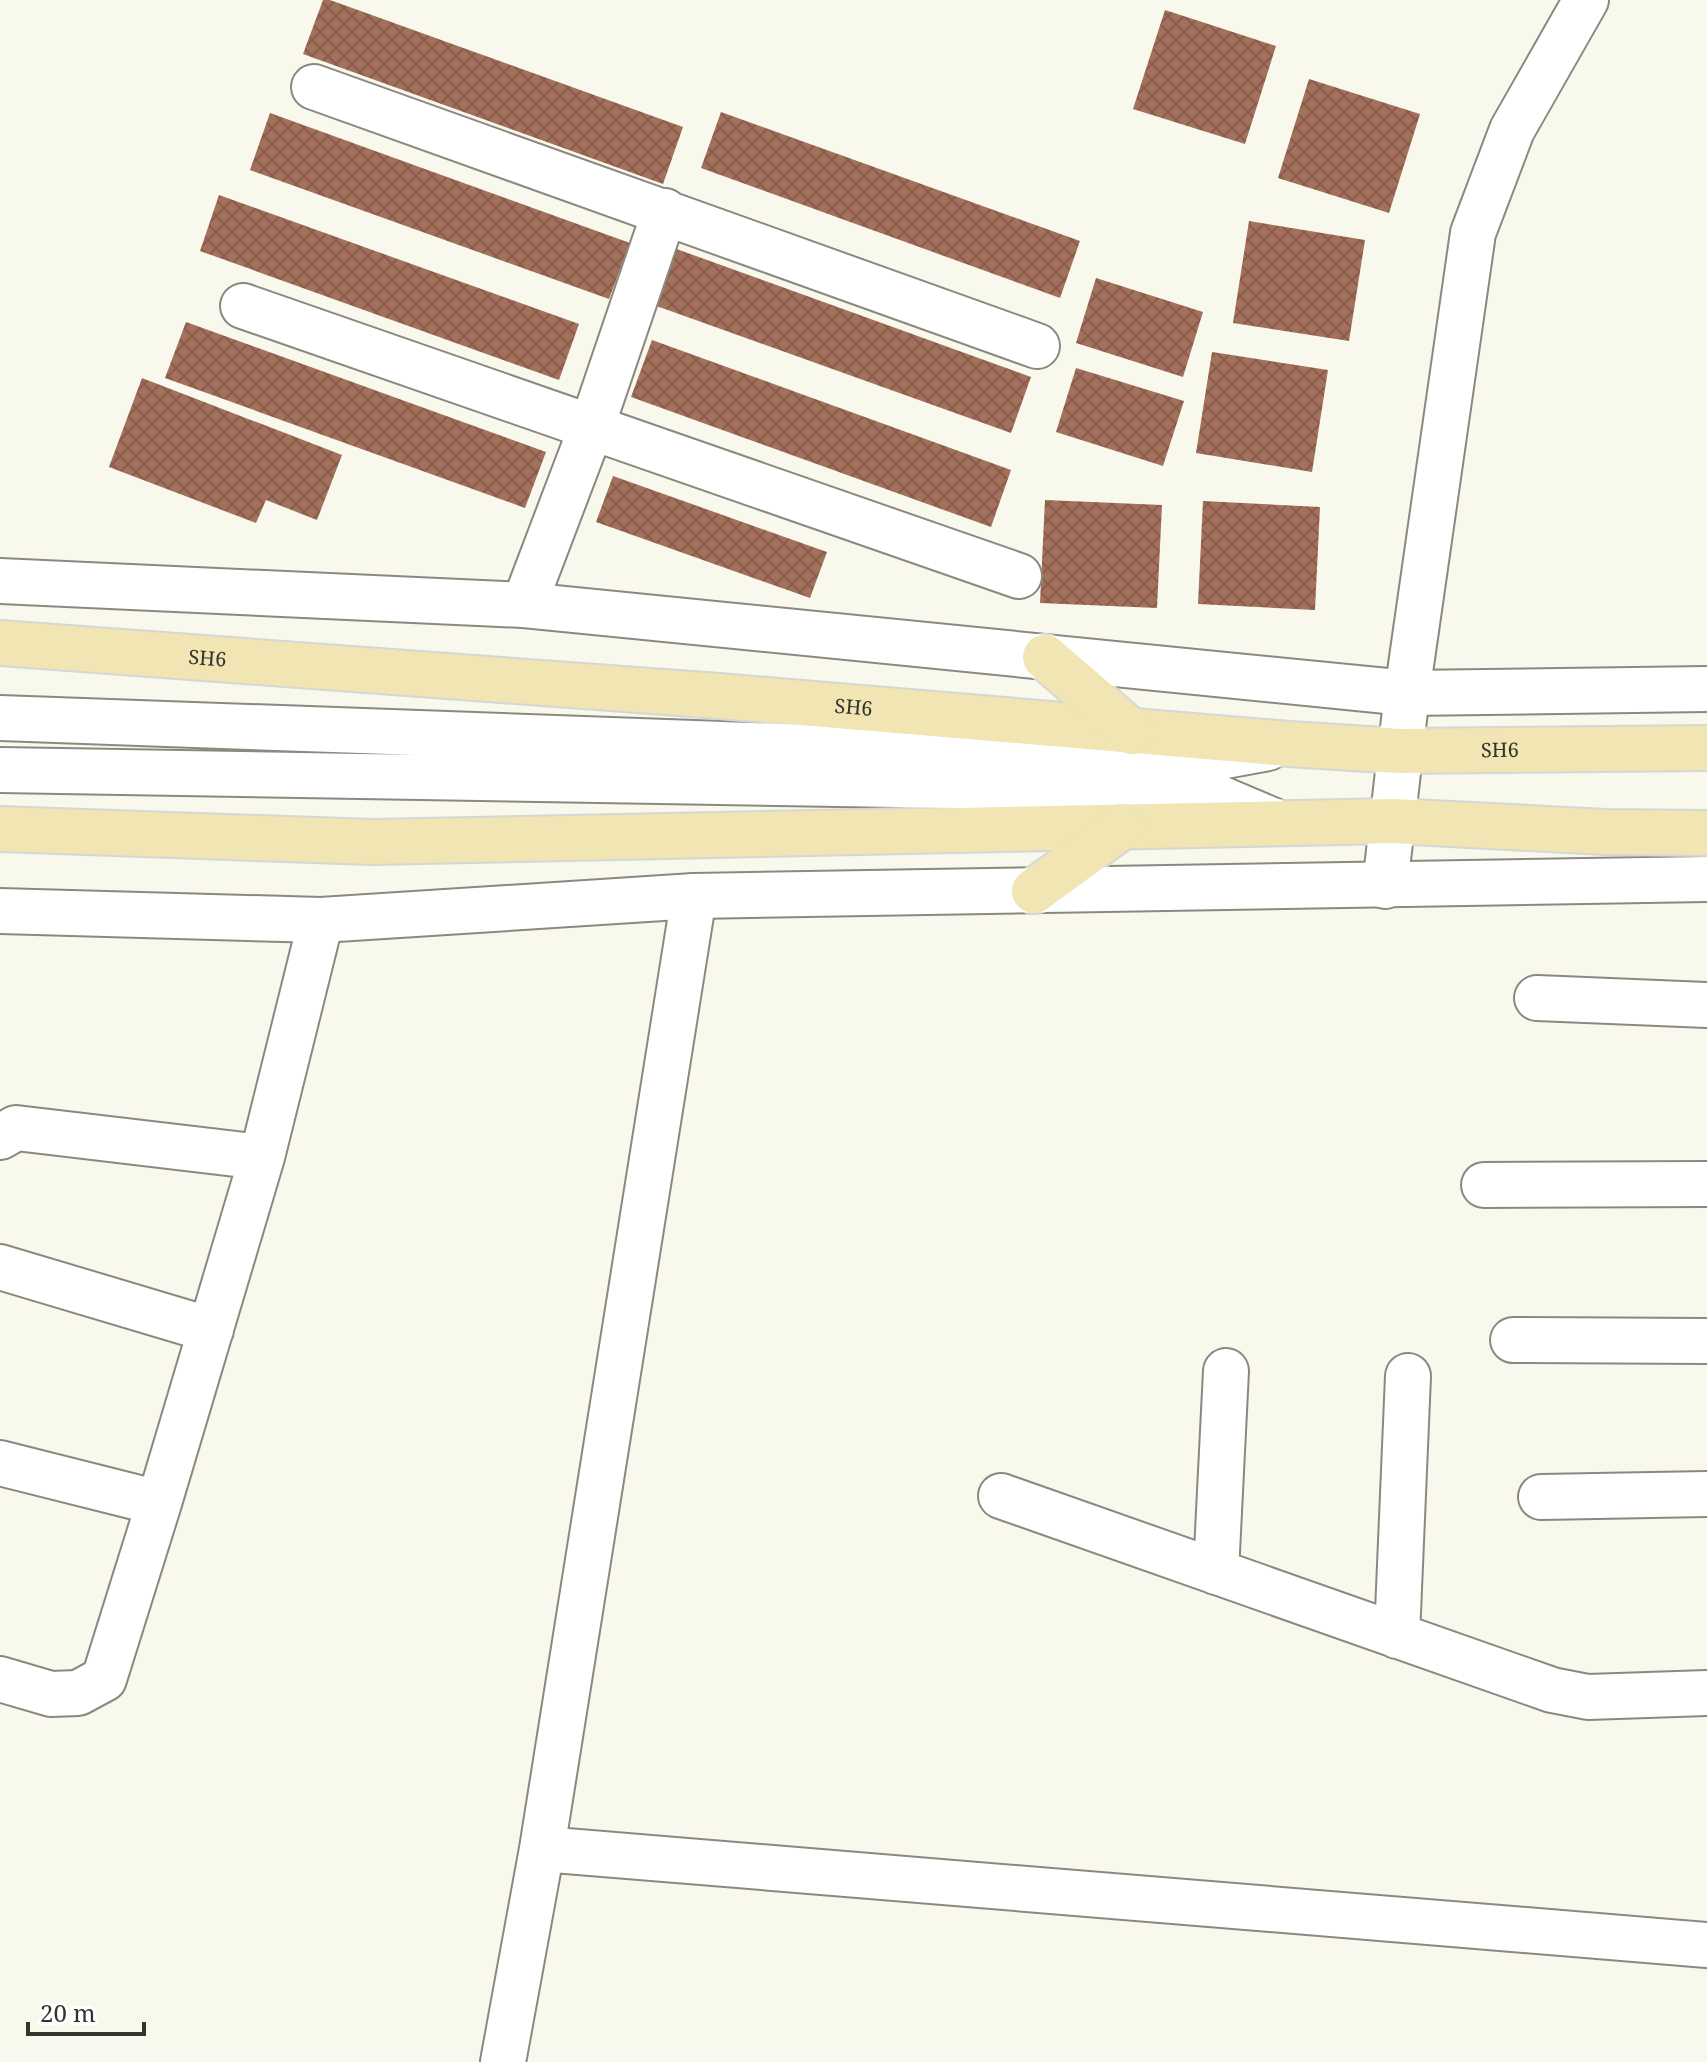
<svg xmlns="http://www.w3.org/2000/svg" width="1707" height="2062" viewBox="0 0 1707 2062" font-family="'Noto Serif',serif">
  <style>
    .building { fill: url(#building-cross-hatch) }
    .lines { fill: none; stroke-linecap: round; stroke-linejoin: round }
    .minor-casing { stroke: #8b897f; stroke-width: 48 }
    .tertiary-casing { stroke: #8b897f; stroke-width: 48 }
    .primary-casing { stroke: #d6d6d5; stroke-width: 48 }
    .minor { stroke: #fff; stroke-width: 44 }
    .tertiary { stroke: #fff; stroke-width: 44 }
    .primary { stroke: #f0e5b3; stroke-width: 44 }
    .labels { text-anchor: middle; stroke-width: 7; stroke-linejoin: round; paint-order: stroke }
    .street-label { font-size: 20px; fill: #34342f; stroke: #fff }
  </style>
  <defs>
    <pattern id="building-cross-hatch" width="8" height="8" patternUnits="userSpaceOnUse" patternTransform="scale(2)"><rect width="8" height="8" fill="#a4705b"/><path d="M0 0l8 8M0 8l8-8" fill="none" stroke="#865d4c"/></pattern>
  </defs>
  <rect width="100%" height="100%" fill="#f9f8ec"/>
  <path class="building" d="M 323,0 L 330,0 L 683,127 L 663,184 L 303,54 Z
    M 1165,10 L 1276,46 L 1245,144 L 1133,109 Z
    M 1309,79 L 1420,114 L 1389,213 L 1278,178 Z
    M 721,112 L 1080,241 L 1060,298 L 701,168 Z
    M 270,113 L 630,243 L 609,299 L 250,170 Z
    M 219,195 L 579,324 L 559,380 L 200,251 Z
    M 1249,221 L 1365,240 L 1349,341 L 1233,323 Z
    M 671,247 L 1031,377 L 1011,433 L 651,304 Z
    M 1096,278 L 1203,312 L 1183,377 L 1076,343 Z
    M 186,322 L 546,452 L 525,508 L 165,378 Z
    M 652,340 L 1011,470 L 991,527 L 631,397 Z
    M 1212,352 L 1328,370 L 1312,472 L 1196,453 Z
    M 1076,368 L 1184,401 L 1163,466 L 1056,432 Z
    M 142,378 L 342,455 L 317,520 L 266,500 L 256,523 L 109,467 Z
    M 613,476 L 827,552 L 810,598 L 596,522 Z
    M 1045,500 L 1162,505 L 1157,608 L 1040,603 Z
    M 1203,501 L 1320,507 L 1315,610 L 1198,604 Z"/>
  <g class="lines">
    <g class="minor-casing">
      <path id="minor" d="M 314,87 L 1037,346
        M 243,306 L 1019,576
        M 524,605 L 592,426 L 665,211
        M 1385,886 L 1407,693 L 1473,233 L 1512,130 L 1586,0
        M 1537,998 L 1707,1005
        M 0,1137 L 16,1128 L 262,1157
        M 1484,1185 L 1707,1184
        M 0,1267 L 211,1330
        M 1513,1340 L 1707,1341
        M 0,1463 L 159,1503
        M 1001,1496 L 1552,1690 L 1588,1697 L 1707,1693
        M 1541,1497 L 1707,1494
        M 1216,1572 L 1226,1371
        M 1397,1636 L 1408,1376
        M 0,1679 L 51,1694 L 78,1693 L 104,1679 L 159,1503 L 262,1157 L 321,920
        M 542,1849 L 1707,1945
        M 503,2062 L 542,1849 L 694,896"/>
    </g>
    <g class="tertiary-casing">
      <path id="tertiary" d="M 0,581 L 524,605 L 1407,693 L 1707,689
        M 0,718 L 1198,761 L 1268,748
        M 0,770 L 1201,790 L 1279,823
        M 0,911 L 321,920 L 694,896 L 1707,879"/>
    </g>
    <g class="primary-casing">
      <g id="primary">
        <path id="s1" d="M 0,643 L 719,696 L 1289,744 L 1400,751 L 1707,748"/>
        <path d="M 1045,657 L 1132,732"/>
        <path d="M 0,829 L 372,842 L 1393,821 L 1605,832 L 1707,833"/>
        <path d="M 1034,891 L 1123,826"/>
      </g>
    </g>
    <use href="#minor" class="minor"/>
    <use href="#tertiary" class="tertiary"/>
    <use href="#primary" class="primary"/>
  </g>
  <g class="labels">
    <g class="street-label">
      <text dy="7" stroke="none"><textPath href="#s1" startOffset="208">SH6</textPath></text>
      <text dy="7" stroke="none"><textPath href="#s1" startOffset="856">SH6</textPath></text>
      <text dy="7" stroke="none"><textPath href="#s1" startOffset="1504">SH6</textPath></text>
    </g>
  </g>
  <path d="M28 2022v12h116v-12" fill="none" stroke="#34342f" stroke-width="4"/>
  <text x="40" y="2022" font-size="24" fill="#34342f" stroke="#ffffff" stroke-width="6" paint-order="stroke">20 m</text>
</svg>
